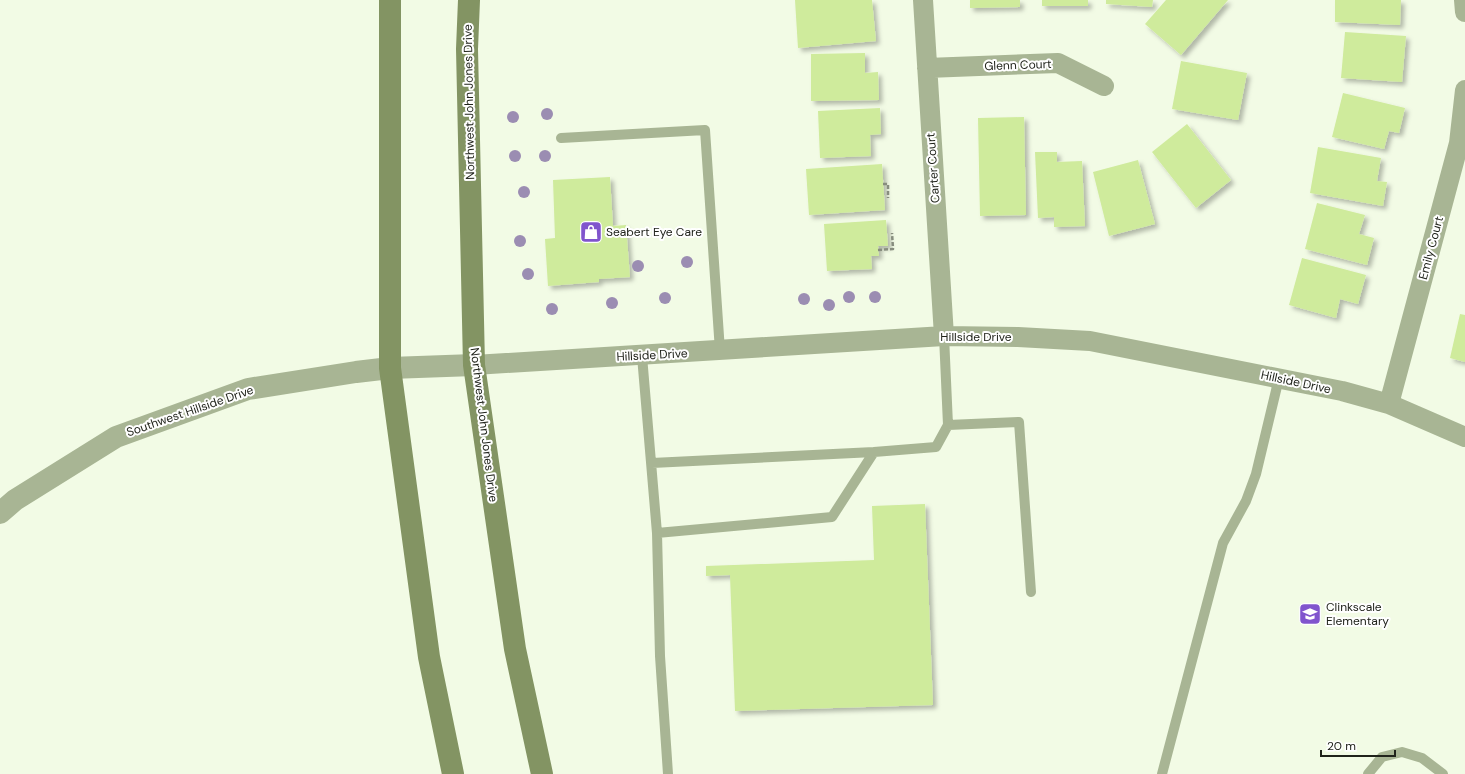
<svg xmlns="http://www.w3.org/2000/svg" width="1465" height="774" viewBox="0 0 1465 774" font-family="'DM Sans',sans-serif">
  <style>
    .building { fill: #cfeb9c; filter: url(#shadow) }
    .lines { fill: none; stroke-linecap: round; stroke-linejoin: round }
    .path { stroke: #878d7e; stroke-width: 2.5; stroke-dasharray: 4 2; stroke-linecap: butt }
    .service { stroke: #a8b594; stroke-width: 10 }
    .minor { stroke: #a8b594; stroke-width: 20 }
    .tertiary { stroke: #a8b594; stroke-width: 22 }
    .secondary { stroke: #839463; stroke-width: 22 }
    .tree { fill: #9b8db2 }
    .labels { text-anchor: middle; stroke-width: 4; stroke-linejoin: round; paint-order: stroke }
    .street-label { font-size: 12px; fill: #20231b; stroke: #fff }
    .poi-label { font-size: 12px; fill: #20231b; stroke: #fff; text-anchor: start }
  </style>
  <defs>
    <filter id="shadow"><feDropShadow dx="3.5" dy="3.5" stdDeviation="2" flood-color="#0004"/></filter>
  </defs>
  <rect width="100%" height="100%" fill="#f2fbe5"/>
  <path class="building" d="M 795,0 L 872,0 L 876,41 L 798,48 Z
    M 970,0 L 1020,0 L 1020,7 L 970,8 Z
    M 1042,0 L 1088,0 L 1088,6 L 1042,6 Z
    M 1106,0 L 1153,0 L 1152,7 L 1106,4 Z
    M 1166,0 L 1228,0 L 1181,55 L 1145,24 Z
    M 1335,0 L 1401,0 L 1400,25 L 1335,22 Z
    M 1345,32 L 1406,36 L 1402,82 L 1341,78 Z
    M 865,53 L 865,73 L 878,72 L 879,100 L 811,101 L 811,54 Z
    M 1181,61 L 1247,73 L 1238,120 L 1172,109 Z
    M 1343,93 L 1405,108 L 1399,133 L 1389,131 L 1384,149 L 1332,137 Z
    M 880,108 L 881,134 L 870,135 L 871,156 L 820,158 L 818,111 Z
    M 1024,117 L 1026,215 L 980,216 L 978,118 Z
    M 1187,124 L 1231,180 L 1196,208 L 1152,152 Z
    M 1318,147 L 1381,158 L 1377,181 L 1387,182 L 1383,206 L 1310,193 Z
    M 1035,152 L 1057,152 L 1057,162 L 1082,161 L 1085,226 L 1054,227 L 1054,217 L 1038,218 Z
    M 1138,160 L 1155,224 L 1109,236 L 1093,172 Z
    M 882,164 L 885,210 L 809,215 L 806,169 Z
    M 610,177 L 613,226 L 626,225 L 630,277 L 599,279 L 599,282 L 548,286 L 545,239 L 555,238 L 553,180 Z
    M 1317,203 L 1365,215 L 1359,234 L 1374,238 L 1367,265 L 1305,249 Z
    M 886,220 L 888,246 L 878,246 L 879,256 L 871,256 L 872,269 L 827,271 L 824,224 Z
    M 1302,258 L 1366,275 L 1358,304 L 1340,299 L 1336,318 L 1289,305 Z
    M 1460,314 L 1465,315 L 1465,362 L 1450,358 Z
    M 925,504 L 933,705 L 735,711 L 730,575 L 706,576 L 706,566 L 874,560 L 872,506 Z"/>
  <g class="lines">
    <path class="path" d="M 883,184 L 888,184 L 888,198
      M 878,250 L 893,249 L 892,233"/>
    <path class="service" d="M 561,138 L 705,130 L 720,351
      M 642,356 L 657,533 L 660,656 L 668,774
      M 948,425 L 1019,422 L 1031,592
      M 652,463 L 874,452
      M 657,533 L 832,517 L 874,452 L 936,447 L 948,425 L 944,336
      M 1162,774 L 1223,543 L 1246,501 L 1256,474 L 1279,378
      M 1368,774 L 1382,757 L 1402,752 L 1422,758 L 1443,774"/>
    <path class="minor" d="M 923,0 L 944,336
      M 1464,0 L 1465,12
      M 927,68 L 1058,63 L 1104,86
      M 474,365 L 944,336 L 1018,337 L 1090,341 L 1342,391 L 1389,404 L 1465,437
      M 1389,404 L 1459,143 L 1465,90"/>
    <path class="tertiary" d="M 0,513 L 15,500 L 116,437 L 248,389 L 356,372 L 390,368 L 474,365"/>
    <path class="secondary" d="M 390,0 L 390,368 L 429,657 L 453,774
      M 469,0 L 467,49 L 474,365 L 515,649 L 542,774"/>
  </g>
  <g class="tree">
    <circle cx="547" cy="114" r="6"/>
    <circle cx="513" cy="117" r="6"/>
    <circle cx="515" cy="156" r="6"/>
    <circle cx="545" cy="156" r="6"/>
    <circle cx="524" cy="192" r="6"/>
    <circle cx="520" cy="241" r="6"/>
    <circle cx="687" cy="262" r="6"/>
    <circle cx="638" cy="266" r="6"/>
    <circle cx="528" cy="274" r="6"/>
    <circle cx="849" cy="297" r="6"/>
    <circle cx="875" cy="297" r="6"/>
    <circle cx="665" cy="298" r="6"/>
    <circle cx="804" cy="299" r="6"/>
    <circle cx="612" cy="303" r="6"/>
    <circle cx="829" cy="305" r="6"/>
    <circle cx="552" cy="309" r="6"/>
  </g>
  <defs>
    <g id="shop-square" transform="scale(1.15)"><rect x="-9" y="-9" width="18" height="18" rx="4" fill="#8054cd" stroke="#fff"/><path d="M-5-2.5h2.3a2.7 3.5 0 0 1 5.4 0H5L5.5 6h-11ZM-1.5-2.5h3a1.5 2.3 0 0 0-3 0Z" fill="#fff"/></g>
    <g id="school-square" transform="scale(1.15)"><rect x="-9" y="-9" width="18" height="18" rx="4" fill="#8054cd" stroke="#fff"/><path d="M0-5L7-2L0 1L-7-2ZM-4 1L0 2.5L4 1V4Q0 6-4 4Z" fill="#fff"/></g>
  </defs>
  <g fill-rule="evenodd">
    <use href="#shop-square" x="591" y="232"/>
    <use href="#school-square" x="1310" y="614"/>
  </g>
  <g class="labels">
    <g class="street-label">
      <text transform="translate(1018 65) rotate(-2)" y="4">Glenn Court</text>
      <text transform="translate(469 102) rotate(-91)" y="4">Northwest John Jones Drive</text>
      <text transform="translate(933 168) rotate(-94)" y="4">Carter Court</text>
      <text transform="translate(1431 248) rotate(-75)" y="4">Emily Court</text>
      <text x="976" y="341">Hillside Drive</text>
      <text transform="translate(652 355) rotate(-3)" y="4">Hillside Drive</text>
      <text transform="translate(1296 382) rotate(12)" y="4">Hillside Drive</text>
      <text transform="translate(190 411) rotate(-19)" y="4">Southwest Hillside Drive</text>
      <text transform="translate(484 425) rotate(83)" y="4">Northwest John Jones Drive</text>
    </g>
    <g class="poi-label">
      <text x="606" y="236">Seabert Eye Care</text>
      <text x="1326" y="611">Clinkscale<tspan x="1326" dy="14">Elementary</tspan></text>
    </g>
  </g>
  <path d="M1321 750v6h74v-6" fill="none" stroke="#20231b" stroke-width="2"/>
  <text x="1327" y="750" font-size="12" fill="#20231b" stroke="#ffffff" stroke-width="3" paint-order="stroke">20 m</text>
</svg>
